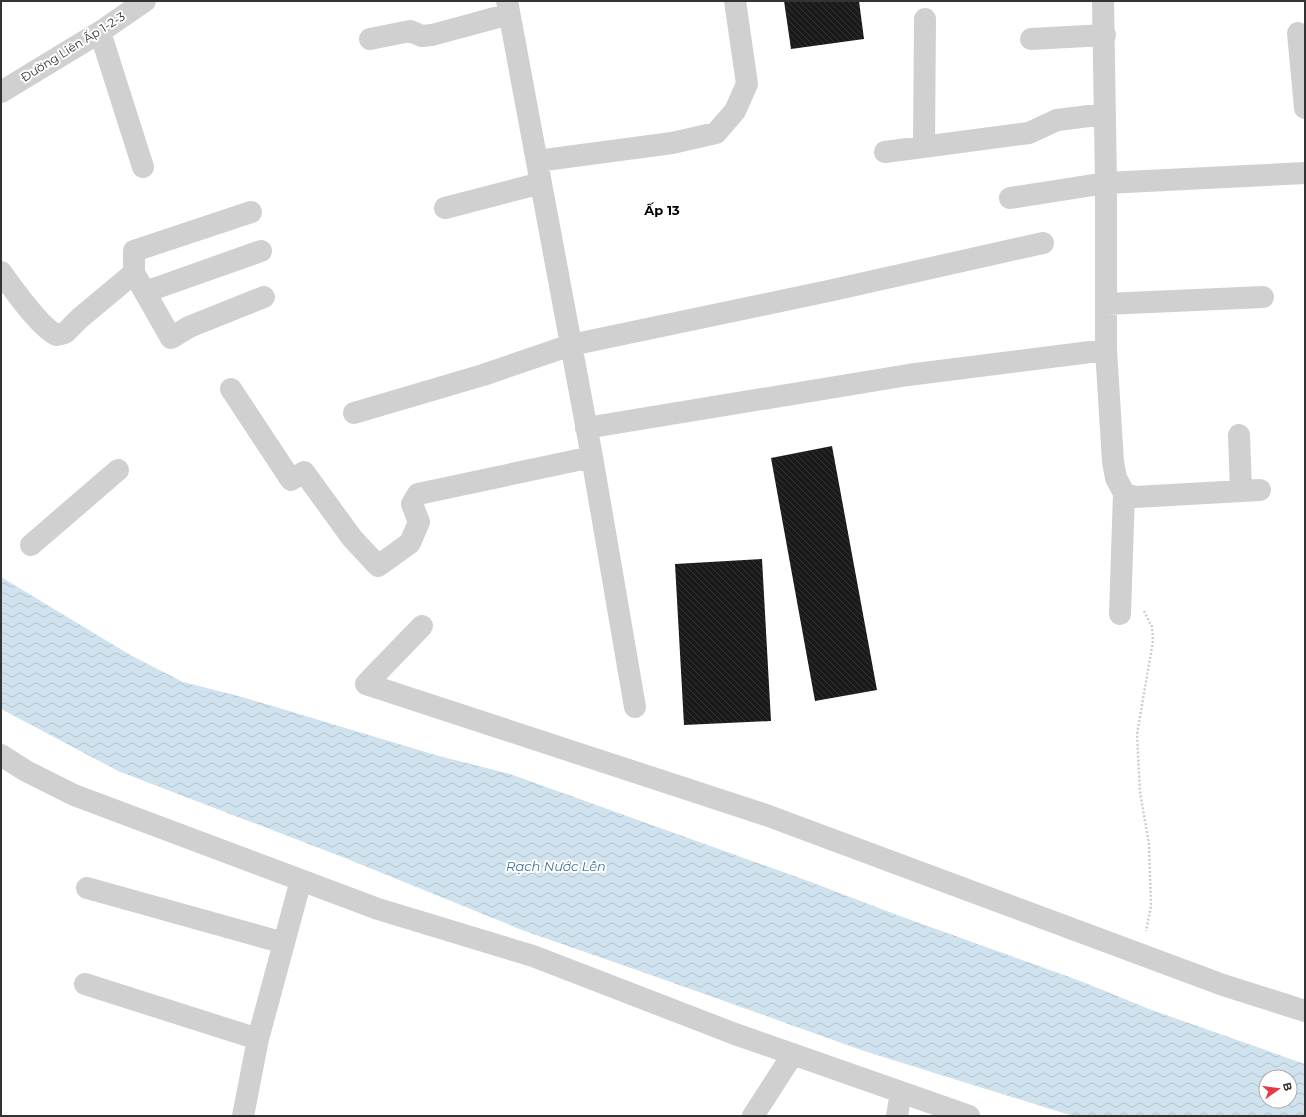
<svg xmlns="http://www.w3.org/2000/svg" width="1306" height="1117" viewBox="0 0 1306 1117" font-family="Montserrat,sans-serif">
  <style>
    .water { fill: url(#water-waves); fill-rule: evenodd }
    .building { fill: url(#building-back-hatch) }
    .lines { fill: none; stroke-linecap: round; stroke-linejoin: round }
    .path { stroke: #cdcdcd; stroke-width: 2.5; stroke-dasharray: 2 2; stroke-linecap: butt }
    .minor { stroke: #d0d0d0; stroke-width: 22 }
    .labels { text-anchor: middle; stroke-width: 4; stroke-linejoin: round; paint-order: stroke }
    .street-label { font-size: 12px; fill: #333; stroke: #fff }
    .neighbourhood-label { font-size: 13px; font-weight: bold; fill: #000; stroke: #fff }
    .water-label { font-size: 13px; font-style: italic; fill: #3f7597; stroke: #fff }
  </style>
  <defs>
    <pattern id="water-waves" width="16" height="10" patternUnits="userSpaceOnUse"><rect width="16" height="10" fill="#cfe2ee"/><path d="M0 5q4-4 8 0t8 0" fill="none" stroke="#b2c2cd"/></pattern>
    <pattern id="building-back-hatch" width="6" height="6" patternUnits="userSpaceOnUse"><rect width="6" height="6" fill="#1a1a1a"/><path d="M-1 5l2 2M0 0l6 6M5-1l2 2" fill="none" stroke="#333"/></pattern>
  </defs>
  <rect width="100%" height="100%" fill="#fff"/>
  <path class="water" d="M 1,577 L 132,656 L 183,682 L 242,697 L 439,756 L 510,774 L 811,882 L 897,915 L 1083,982 L 1149,1009 L 1305,1064 L 1305,1116 L 1073,1116 L 864,1051 L 668,981 L 522,930 L 345,858 L 118,771 L 1,709 ZM 1266,1077 L 1290,1077 L 1290,1101 L 1266,1101 Z"/>
  <path class="building" d="M 784,1 L 859,1 L 864,39 L 791,49 Z
    M 832,446 L 877,690 L 815,701 L 771,458 Z
    M 762,559 L 771,721 L 684,725 L 675,564 Z"/>
  <g class="lines">
    <path class="path" d="M 1144,611 L 1152,627 L 1153,641 L 1137,734 L 1140,792 L 1149,844 L 1151,906 L 1146,931"/>
    <path class="minor" d="M 507,1 L 592,457 L 635,707
      M 1103,1 L 1106,183 L 1106,350 L 1113,462 L 1116,478 L 1124,493 L 1135,497 L 1260,490
      M 100,32 L 143,167
      M 1298,33 L 1305,108
      M 370,39 L 410,31 L 422,36 L 432,35 L 509,14
      M 1031,39 L 1105,35
      M 1,92 L 100,32 L 145,1
      M 924,147 L 925,19
      M 885,152 L 1029,133 L 1057,120 L 1105,114
      M 537,161 L 672,143 L 716,133 L 735,111 L 747,84 L 735,1
      M 1010,198 L 1106,183 L 1305,173
      M 445,208 L 541,183
      M 251,212 L 134,251 L 134,273 L 171,338 L 189,327 L 264,297
      M 1,272 C 14,290 38,325 56,335 L 65,333 L 80,318 L 134,273
      M 145,292 L 261,251
      M 1106,304 L 1263,297
      M 231,389 L 291,480 L 304,472 L 352,538 L 378,566 L 410,543 L 419,522 L 412,504 L 418,494 L 592,457
      M 354,413 L 483,375 L 571,345 L 833,290 L 1043,243
      M 586,428 L 908,375 L 1106,350
      M 1239,435 L 1241,491
      M 31,545 L 118,470
      M 1120,614 L 1124,493
      M 422,626 L 366,684 L 766,815 L 1223,985 L 1305,1011
      M 1,755 L 26,771 L 74,795 L 378,909 L 533,956 L 735,1034 L 969,1116
      M 87,888 L 284,943
      M 85,984 L 258,1039
      M 243,1116 L 258,1039 L 301,880
      M 753,1116 L 793,1054
      M 897,1116 L 901,1092"/>
  </g>
  <g class="labels">
    <g class="street-label">
      <text transform="translate(73 47) rotate(-32)" y="4">Đường Liên Ấp 1-2-3</text>
    </g>
    <g class="neighbourhood-label">
      <text x="662" y="215">Ấp 13</text>
    </g>
    <g class="water-label">
      <text x="556" y="871">Rạch Nước Lên</text>
    </g>
  </g>
  <rect width="1306" height="1117" fill="none" stroke="#333333" stroke-width="4"/>
  <g transform="translate(1278 1089) rotate(76)"><circle r="19" fill="#ffffff" stroke="#adadad"/>
  <path d="M0-3L7 15L0 10L-7 15Z" fill="#e63946"/>
  <text y="-6" font-size="11" font-weight="bold" text-anchor="middle" fill="#333333">B</text>
  </g>
</svg>
